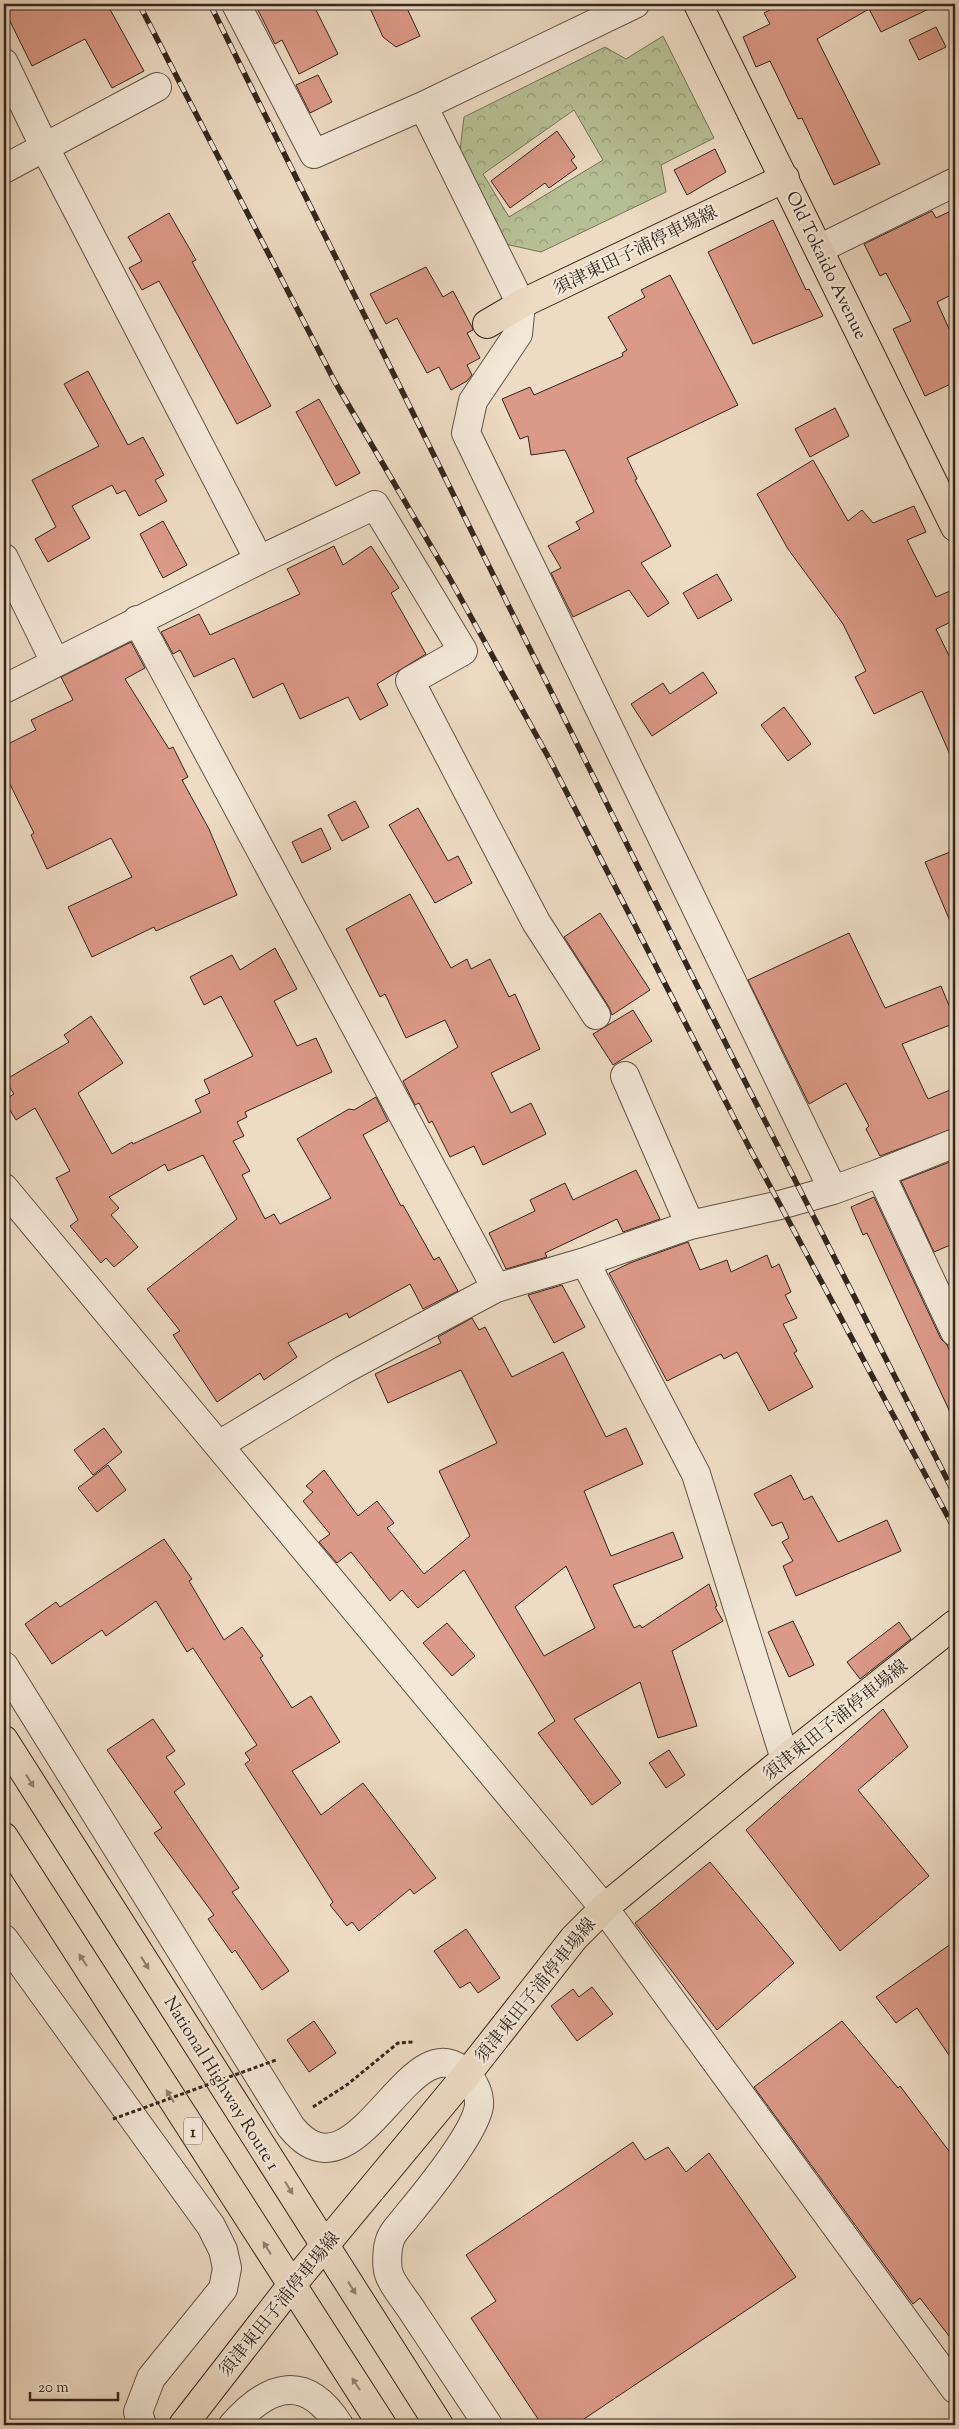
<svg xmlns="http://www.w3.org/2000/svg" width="959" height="2429" viewBox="0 0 959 2429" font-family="'Sorts Mill Goudy','Noto Serif JP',serif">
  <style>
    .forest { fill: url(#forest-crowns); stroke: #76735a; fill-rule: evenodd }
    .building { fill: #db9987; stroke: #34261e; fill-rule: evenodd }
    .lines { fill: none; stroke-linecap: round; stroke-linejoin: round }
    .minor-casing { stroke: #625347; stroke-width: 30 }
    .major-casing { stroke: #34261e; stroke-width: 30 }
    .highway-casing { stroke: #34261e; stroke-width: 30 }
    .path { stroke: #34261e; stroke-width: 3; stroke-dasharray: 4 2.5; stroke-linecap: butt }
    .minor { stroke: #f3e8d8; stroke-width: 28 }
    .major { stroke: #eddbc3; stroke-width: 28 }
    .highway { stroke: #eddbc3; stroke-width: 28 }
    .rail-casing { stroke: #34261e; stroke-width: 5.5 }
    .rail { stroke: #f3e8d8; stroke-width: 4; stroke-dasharray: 11; stroke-linecap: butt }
    .path-bridge { stroke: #34261e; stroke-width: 3; stroke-dasharray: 4 2.5; stroke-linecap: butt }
    .oneway { fill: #908070 }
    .labels { text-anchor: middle; stroke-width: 4.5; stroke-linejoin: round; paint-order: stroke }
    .shield { fill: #f3e8d8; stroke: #6d6056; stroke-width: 1 }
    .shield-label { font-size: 16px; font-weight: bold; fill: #34261e }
    .street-label { font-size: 18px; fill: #34261e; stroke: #f3e8d8 }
  </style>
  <defs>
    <pattern id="forest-crowns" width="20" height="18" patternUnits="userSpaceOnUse" patternTransform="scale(1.25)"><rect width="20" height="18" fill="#b7c095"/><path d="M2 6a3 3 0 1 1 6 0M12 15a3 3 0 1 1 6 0" fill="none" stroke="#969c79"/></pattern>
  </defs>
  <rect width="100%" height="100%" fill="#eddbc3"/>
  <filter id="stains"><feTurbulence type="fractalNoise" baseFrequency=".004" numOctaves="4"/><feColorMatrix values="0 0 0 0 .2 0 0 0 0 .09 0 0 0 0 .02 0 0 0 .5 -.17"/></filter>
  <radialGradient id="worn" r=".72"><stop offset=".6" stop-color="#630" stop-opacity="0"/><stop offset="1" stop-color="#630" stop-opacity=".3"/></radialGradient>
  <path class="forest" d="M 663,36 L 714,138 L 661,165 L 666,192 L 541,252 L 505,244 L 460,150 L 464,117 L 605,47 L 626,59 ZM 574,110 L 603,160 L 509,217 L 483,174 Z"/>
  <path class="building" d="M 4,4 L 107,4 L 144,71 L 112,88 L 85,39 L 32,66 L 4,9 Z
    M 255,4 L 313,4 L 338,54 L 299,74 L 282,40 L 275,44 Z
    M 368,4 L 405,4 L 420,36 L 396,47 L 383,37 Z
    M 781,4 L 939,4 L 881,32 L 869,9 L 817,39 L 880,164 L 834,185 L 802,118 L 798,119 L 770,61 L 756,67 L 743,37 L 770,24 L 764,13 Z
    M 936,27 L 946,47 L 919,60 L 909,40 Z
    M 318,75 L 332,102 L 310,113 L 296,85 Z
    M 557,131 L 575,157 L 571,160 L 577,168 L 549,188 L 545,183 L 510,208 L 491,181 Z
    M 715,149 L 726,172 L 687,195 L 674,170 Z
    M 955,209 L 955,293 L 937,302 L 955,342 L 955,382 L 925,396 L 893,329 L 911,321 L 886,273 L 880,276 L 864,244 L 932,211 L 936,218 Z
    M 169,213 L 196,260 L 192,262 L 271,406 L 237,424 L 159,281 L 142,290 L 129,268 L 142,261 L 128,237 Z
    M 773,220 L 806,290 L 809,289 L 823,316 L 753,344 L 708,252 Z
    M 426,267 L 443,297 L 453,291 L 472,327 L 473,330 L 467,333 L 480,358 L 467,365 L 472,375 L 467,381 L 451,390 L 439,367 L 427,373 L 397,318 L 386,324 L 370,294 Z
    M 670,275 L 738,405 L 627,458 L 637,479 L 635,480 L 671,546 L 641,563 L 669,603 L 648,617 L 629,590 L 573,617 L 551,573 L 561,568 L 548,546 L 580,529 L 576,522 L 594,512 L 565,450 L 531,455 L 528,436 L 520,439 L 502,399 L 530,387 L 534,395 L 623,356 L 622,353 L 627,350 L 608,317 L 645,297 L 641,290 Z
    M 88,371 L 128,445 L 143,437 L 164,475 L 155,480 L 167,501 L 139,516 L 125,490 L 117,494 L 112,485 L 72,506 L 90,538 L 48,562 L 35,539 L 56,527 L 32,480 L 99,446 L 64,384 Z
    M 319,399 L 360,473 L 336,486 L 296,412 Z
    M 835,408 L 849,436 L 810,457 L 795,429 Z
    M 813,460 L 848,521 L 862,510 L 873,523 L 914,506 L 926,532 L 907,540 L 936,597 L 950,591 L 955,603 L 955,620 L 936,629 L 955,668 L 955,766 L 922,691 L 874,714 L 855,677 L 866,671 L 843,624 L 788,549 L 757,494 Z
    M 163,521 L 187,565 L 163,578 L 140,534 Z
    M 334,546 L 343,565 L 371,546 L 399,588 L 391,593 L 426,654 L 377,684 L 388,705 L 360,720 L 348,697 L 300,719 L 283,683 L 253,698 L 234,658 L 194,677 L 180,650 L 173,654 L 161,632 L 199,614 L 210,635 L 300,594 L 287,569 Z
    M 717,574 L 732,600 L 698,619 L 683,593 Z
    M 131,642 L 145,668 L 125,679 L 169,749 L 173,747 L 188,777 L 182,780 L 209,829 L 237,895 L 156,931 L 154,927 L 92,957 L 68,907 L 132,877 L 111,838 L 47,869 L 31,835 L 34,833 L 4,772 L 4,746 L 36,730 L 31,720 L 73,700 L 61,677 Z
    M 703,672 L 717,693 L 652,736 L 631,704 L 663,683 L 670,694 Z
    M 784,707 L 811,744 L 788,761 L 761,725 Z
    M 355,801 L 369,827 L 342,841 L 328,815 Z
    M 418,808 L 448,861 L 458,856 L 472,883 L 435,903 L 389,825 Z
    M 321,828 L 331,849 L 302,863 L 292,842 Z
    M 955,850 L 955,933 L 925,862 Z
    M 410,894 L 451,968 L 467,959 L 471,969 L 490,959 L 509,997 L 515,994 L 540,1049 L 491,1073 L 511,1113 L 531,1103 L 546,1134 L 483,1165 L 474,1146 L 450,1157 L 432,1121 L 429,1123 L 419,1103 L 415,1105 L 403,1081 L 458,1047 L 445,1020 L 406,1038 L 385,994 L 380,997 L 346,929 Z
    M 600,913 L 650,990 L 612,1015 L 609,1007 L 564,937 Z
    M 849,933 L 885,1008 L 941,986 L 955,1020 L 955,1023 L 902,1044 L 928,1099 L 955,1088 L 955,1128 L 880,1156 L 866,1129 L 869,1126 L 846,1083 L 809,1104 L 748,980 Z
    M 275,948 L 297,989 L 274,1001 L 297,1046 L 316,1038 L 332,1072 L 245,1112 L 247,1117 L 237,1122 L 244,1136 L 233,1141 L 250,1171 L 242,1175 L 265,1219 L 274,1214 L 280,1224 L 331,1198 L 297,1139 L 349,1109 L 354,1110 L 376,1097 L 388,1121 L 363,1135 L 401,1206 L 403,1205 L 434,1260 L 439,1257 L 458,1291 L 423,1309 L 410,1284 L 349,1318 L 347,1313 L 288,1343 L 297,1357 L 264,1380 L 260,1373 L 217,1402 L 173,1335 L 180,1331 L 147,1289 L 237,1219 L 203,1155 L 168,1171 L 165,1164 L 109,1197 L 119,1208 L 111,1215 L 138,1247 L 114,1267 L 106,1258 L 101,1263 L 70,1226 L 78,1220 L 56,1178 L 70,1171 L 35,1108 L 16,1120 L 4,1100 L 14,1094 L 5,1080 L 69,1042 L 64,1035 L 91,1016 L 123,1063 L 78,1093 L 112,1154 L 132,1142 L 133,1144 L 201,1112 L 195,1100 L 210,1093 L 204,1080 L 253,1056 L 221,996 L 204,1005 L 190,977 L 232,955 L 240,970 Z
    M 633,1010 L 652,1041 L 613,1065 L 593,1034 Z
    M 955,1160 L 955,1243 L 934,1252 L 901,1181 Z
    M 636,1170 L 660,1219 L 623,1232 L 617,1219 L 545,1253 L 547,1257 L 506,1269 L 489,1233 L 535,1211 L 530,1200 L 565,1183 L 573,1200 Z
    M 874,1197 L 941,1339 L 947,1345 L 955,1363 L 955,1423 L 867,1233 L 863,1235 L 851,1207 Z
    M 688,1242 L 700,1270 L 727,1260 L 731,1272 L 767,1255 L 772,1268 L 779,1264 L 791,1292 L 785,1295 L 797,1318 L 783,1324 L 797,1351 L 794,1353 L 813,1387 L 769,1411 L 737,1352 L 724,1359 L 721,1354 L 667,1381 L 609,1273 L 630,1263 Z
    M 562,1285 L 585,1327 L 554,1343 L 528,1295 Z
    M 472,1318 L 479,1330 L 485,1327 L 512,1377 L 563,1352 L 606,1437 L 626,1428 L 643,1464 L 584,1491 L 611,1556 L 673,1532 L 683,1558 L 613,1585 L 634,1628 L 640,1625 L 642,1628 L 709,1584 L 717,1606 L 715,1607 L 723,1621 L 672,1651 L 697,1726 L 658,1738 L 640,1682 L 574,1719 L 621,1783 L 592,1805 L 538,1733 L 555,1721 L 464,1570 L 418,1608 L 402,1590 L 390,1601 L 351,1552 L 337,1563 L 319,1542 L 330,1534 L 303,1501 L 313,1492 L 306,1486 L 324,1470 L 358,1516 L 377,1501 L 394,1523 L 387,1528 L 424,1574 L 470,1536 L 439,1471 L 497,1443 L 461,1370 L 388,1403 L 375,1374 L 441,1343 L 438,1337 ZM 566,1566 L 595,1628 L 544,1656 L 515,1607 Z
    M 104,1428 L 122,1452 L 93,1475 L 74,1450 Z
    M 108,1465 L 126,1490 L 97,1512 L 78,1488 Z
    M 791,1475 L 804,1500 L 812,1496 L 838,1542 L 887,1520 L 901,1551 L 796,1596 L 783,1566 L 793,1561 L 782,1542 L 789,1538 L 782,1522 L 772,1526 L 754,1494 Z
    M 164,1539 L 192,1579 L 189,1581 L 224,1640 L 242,1627 L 263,1656 L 260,1658 L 292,1708 L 311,1696 L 340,1742 L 292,1771 L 321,1815 L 363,1783 L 436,1878 L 414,1894 L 410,1889 L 359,1931 L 352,1922 L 347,1926 L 330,1905 L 333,1902 L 245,1764 L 250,1760 L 245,1753 L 257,1745 L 193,1648 L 187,1652 L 156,1601 L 106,1636 L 102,1630 L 52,1664 L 25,1624 L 56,1602 L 60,1607 Z
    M 793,1621 L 814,1665 L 789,1677 L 768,1632 Z
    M 899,1622 L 911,1639 L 860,1679 L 847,1662 Z
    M 447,1623 L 475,1656 L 452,1676 L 423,1643 Z
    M 883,1709 L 908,1747 L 858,1790 L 929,1876 L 840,1951 L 746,1830 Z
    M 153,1719 L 175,1751 L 166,1757 L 185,1784 L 174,1792 L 239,1888 L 232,1892 L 289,1971 L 262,1990 L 235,1950 L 232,1953 L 208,1919 L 214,1915 L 154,1833 L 162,1828 L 107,1750 Z
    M 669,1750 L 685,1775 L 666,1788 L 649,1763 Z
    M 710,1862 L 794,1963 L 717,2030 L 635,1923 Z
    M 466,1929 L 500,1978 L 478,1993 L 470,1982 L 460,1988 L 434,1951 Z
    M 955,1941 L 955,2064 L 917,2008 L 896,2023 L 876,1997 Z
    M 592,1987 L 613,2014 L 577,2041 L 551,2006 L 573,1989 L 579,1997 Z
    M 314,2021 L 336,2053 L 309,2072 L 287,2040 Z
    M 842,2021 L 898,2088 L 900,2086 L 955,2159 L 955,2344 L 920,2298 L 913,2304 L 754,2087 Z
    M 633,2142 L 645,2160 L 668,2147 L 686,2172 L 709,2153 L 796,2277 L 575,2425 L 542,2425 L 471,2318 L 496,2301 L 466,2255 Z"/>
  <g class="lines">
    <g class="minor-casing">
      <path id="minor" d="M 236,4 L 314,154 L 423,106 L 635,4
        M 4,63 L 45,148 L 259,560
        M 423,106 L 521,304 L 518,334 L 473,401 L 466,433 L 833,1190 L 880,1173 L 955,1332
        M 4,169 L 157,87
        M 819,249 L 955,182
        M 4,558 L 55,662
        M 137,620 L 496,1288
        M 4,689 L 259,560 L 375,505 L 463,651 L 410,681 L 536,922 L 596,1015
        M 625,1076 L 690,1225
        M 880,1173 L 955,1143
        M 4,1188 L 604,1908 L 955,2389
        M 585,1262 L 690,1225 L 780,1205 L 833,1190
        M 219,1445 L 343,1370 L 496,1288 L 585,1262 L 696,1474 L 785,1759
        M 4,1666 L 291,2127 C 358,2210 410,2013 467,2075 C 474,2082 480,2095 479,2106 C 475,2133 426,2193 407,2216 C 402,2223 392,2232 390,2240 C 387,2248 386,2266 389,2274 C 392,2285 407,2302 413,2312 C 438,2350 463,2387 488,2425
        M 4,1939 L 211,2226 L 223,2250 L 227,2268 L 223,2289 L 151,2378 L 138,2412 L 142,2425
        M 233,2425 C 269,2384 306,2373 339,2425"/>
    </g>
    <g class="major-casing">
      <path id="major" d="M 698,4 L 955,527
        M 487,324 L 521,304 L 785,178
        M 183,2425 L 291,2286 L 467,2074 L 574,1938 L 604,1908 L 785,1759 L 955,1624"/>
    </g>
    <g class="highway-casing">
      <path id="highway" d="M 4,1740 L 439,2425
        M 4,1837 L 382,2425"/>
    </g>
    <path class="path" d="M 313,2107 L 348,2084 L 398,2043 L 413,2042"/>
    <use href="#minor" class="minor"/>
    <use href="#major" class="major"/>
    <use href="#highway" class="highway"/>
    <g class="rail-casing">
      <path id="rail" d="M 139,4 L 335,382 L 449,577 L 551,762 L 750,1149 L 955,1530
        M 210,4 L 729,1050 L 955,1495"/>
    </g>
    <use href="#rail" class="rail"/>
    <path class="path-bridge" d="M 113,2119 L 276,2060"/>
  </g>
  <defs><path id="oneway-solid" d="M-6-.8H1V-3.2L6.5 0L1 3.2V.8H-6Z" transform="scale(1.25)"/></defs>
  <g class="oneway">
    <use href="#oneway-solid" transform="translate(30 1781) rotate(58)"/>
    <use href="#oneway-solid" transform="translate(83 1960) rotate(-123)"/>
    <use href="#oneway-solid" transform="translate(145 1963) rotate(58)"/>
    <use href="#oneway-solid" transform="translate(170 2096) rotate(-122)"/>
    <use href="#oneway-solid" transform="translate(289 2188) rotate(58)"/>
    <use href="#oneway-solid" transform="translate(267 2248) rotate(-122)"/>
    <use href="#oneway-solid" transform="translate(352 2288) rotate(58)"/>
    <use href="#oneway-solid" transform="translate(356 2384) rotate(-123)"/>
  </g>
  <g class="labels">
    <rect class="shield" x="184" y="2117.5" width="18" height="27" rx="4"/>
    <g class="shield-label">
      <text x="193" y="2137">1</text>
    </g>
    <g class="street-label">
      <text transform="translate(635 250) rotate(-26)" y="6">須津東田子浦停車場線</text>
      <text transform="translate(827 265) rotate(64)" y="6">Old Tokaido Avenue</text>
      <text transform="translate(835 1720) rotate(-39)" y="6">須津東田子浦停車場線</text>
      <text transform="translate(535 1990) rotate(-51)" y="6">須津東田子浦停車場線</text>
      <text transform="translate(222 2083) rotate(58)" y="6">National Highway Route 1</text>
      <text transform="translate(279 2304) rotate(-51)" y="6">須津東田子浦停車場線</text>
    </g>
  </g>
  <rect width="959" height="2429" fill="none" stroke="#eddbc3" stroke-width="20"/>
  <rect x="5" y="5" width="949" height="2419" fill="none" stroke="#34261e" stroke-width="2.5"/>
  <rect x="10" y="10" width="939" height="2409" fill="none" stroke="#34261e"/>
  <path d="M30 2392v8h88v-8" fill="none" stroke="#34261e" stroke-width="2.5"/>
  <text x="38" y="2392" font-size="15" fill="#34261e" stroke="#f3e8d8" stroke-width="4" paint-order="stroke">20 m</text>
  <rect width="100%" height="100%" filter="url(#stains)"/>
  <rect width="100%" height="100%" fill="url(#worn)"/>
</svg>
